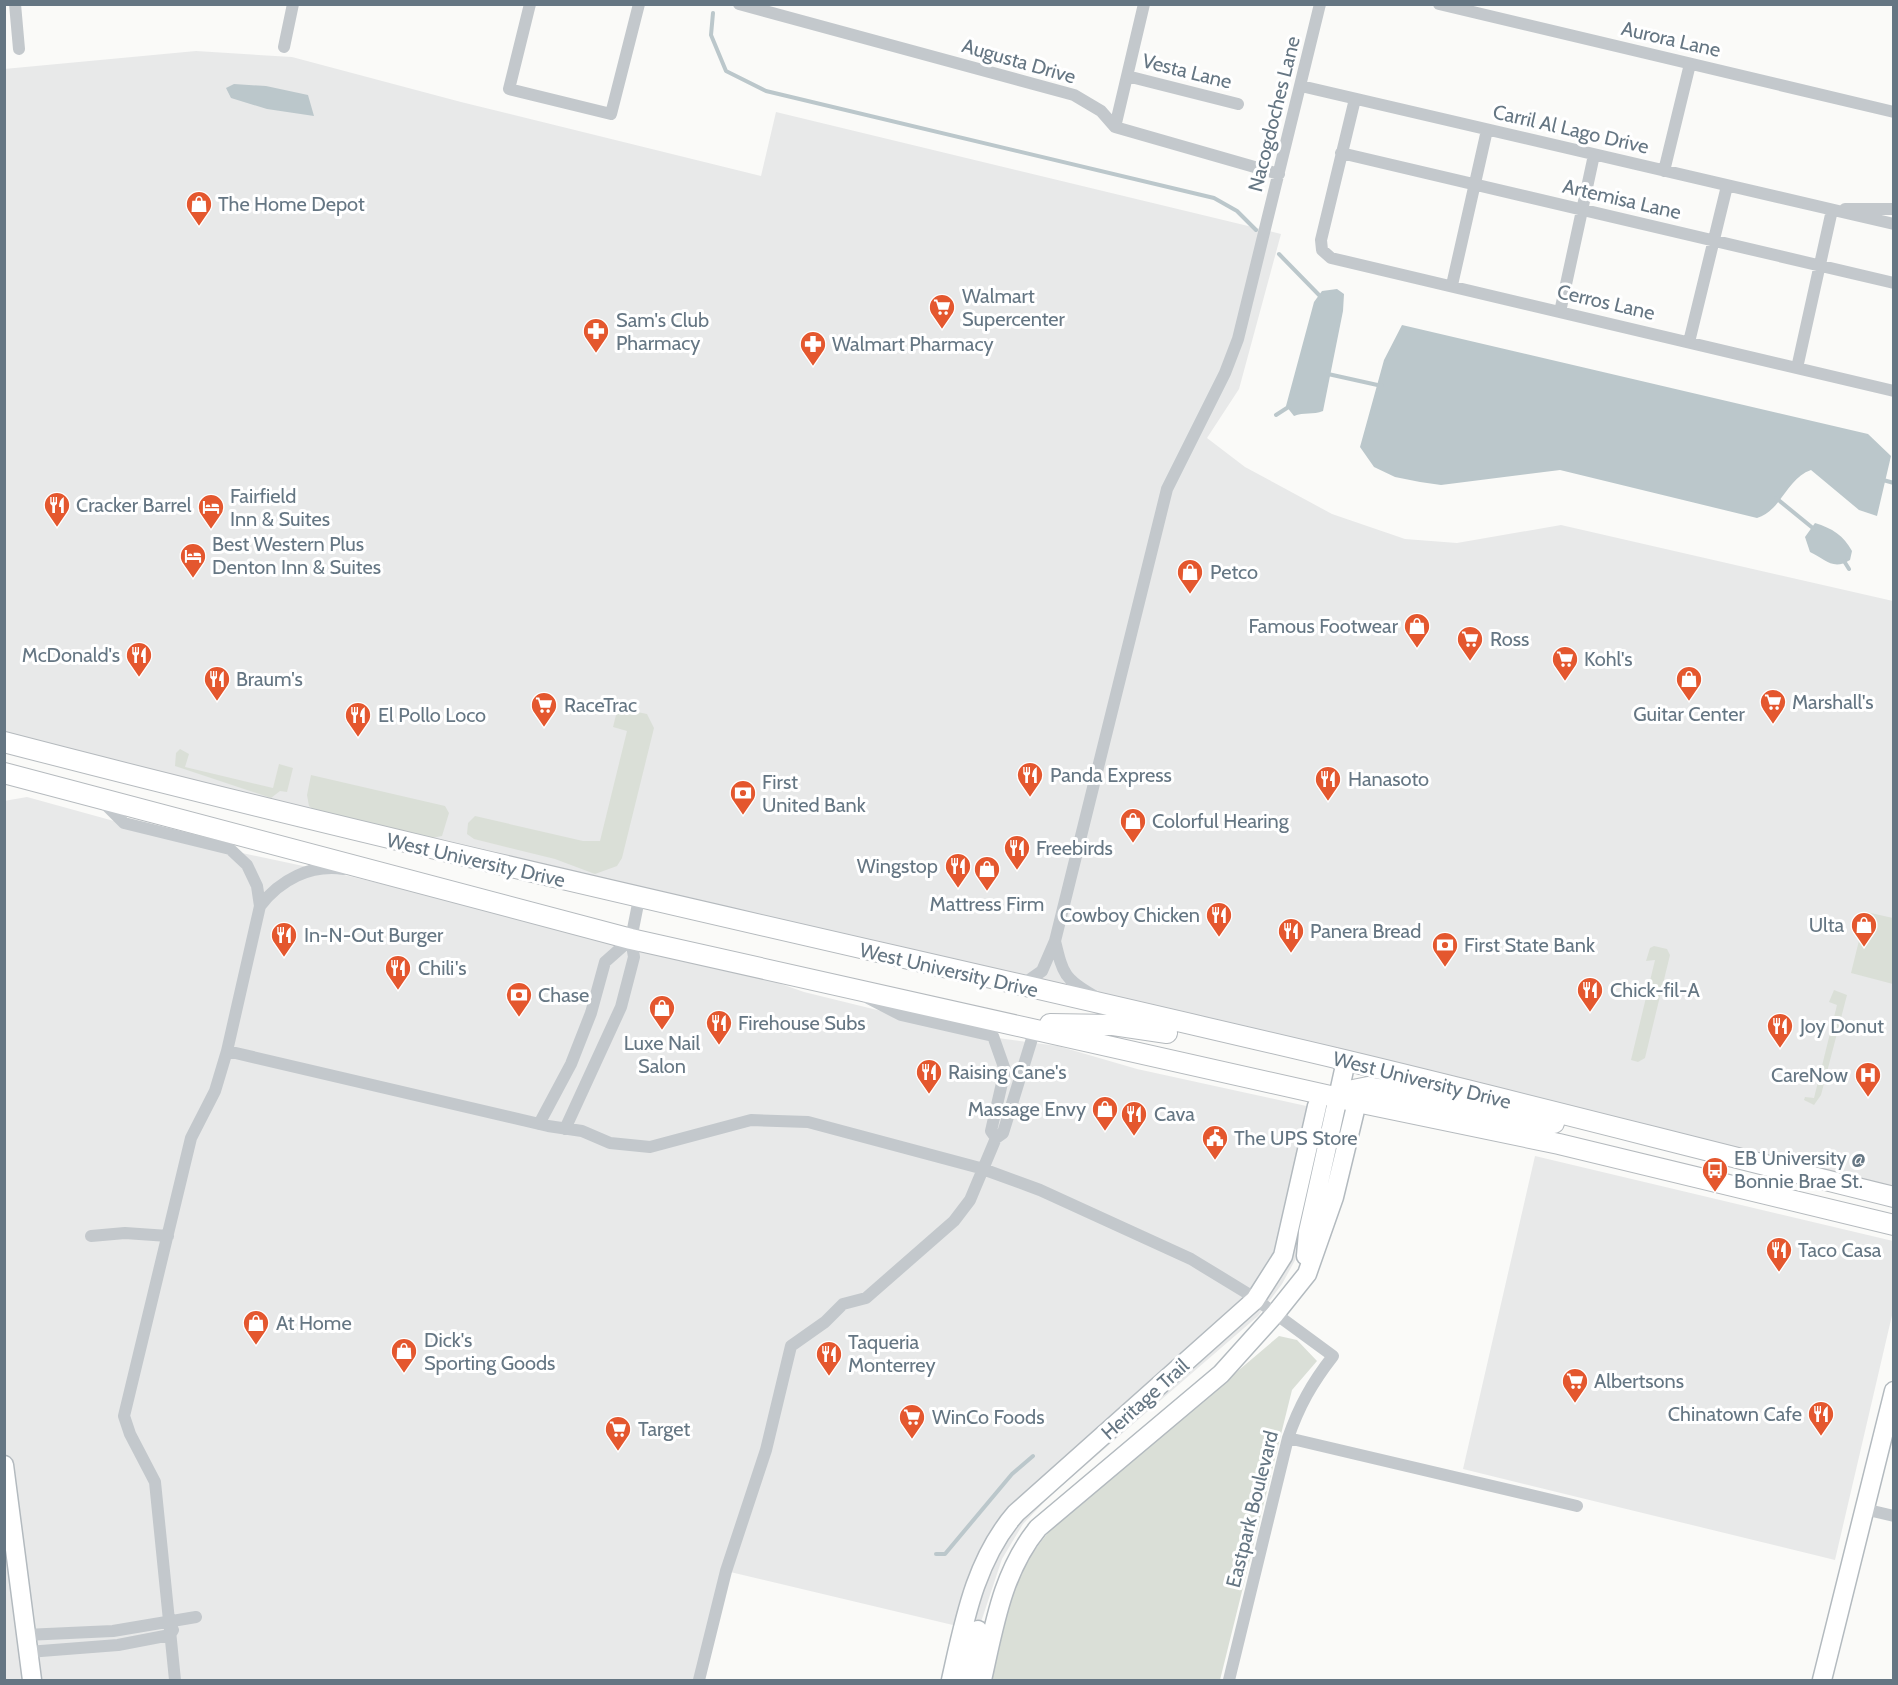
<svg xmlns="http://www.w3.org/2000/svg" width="1898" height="1685" viewBox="0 0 1898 1685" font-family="Cabin,sans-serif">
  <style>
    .built { fill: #e8e9e9 }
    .green { fill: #dadfd7 }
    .water { fill: #bbc7cb }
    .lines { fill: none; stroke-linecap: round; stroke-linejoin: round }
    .stream { stroke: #bbc7cb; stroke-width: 4 }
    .secondary-casing { stroke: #b3babf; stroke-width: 21 }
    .primary-casing { stroke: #b5babe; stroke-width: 22 }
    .street { stroke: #c3c8cc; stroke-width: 12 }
    .secondary { stroke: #fff; stroke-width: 18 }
    .primary { stroke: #fff; stroke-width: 20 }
    .labels { text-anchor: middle; stroke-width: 6; stroke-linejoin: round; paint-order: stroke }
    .street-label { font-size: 20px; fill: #657683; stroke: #fff }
    .poi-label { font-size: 20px; fill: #657683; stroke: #fff; text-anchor: start }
  </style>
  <rect width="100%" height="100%" fill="#fafaf8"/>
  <path class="built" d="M 196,51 L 292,57 L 461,102 L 761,176 L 776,112 L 1281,234 L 1239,389 L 1207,438 L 1245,467 L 1332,514 L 1405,539 L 1457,543 L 1561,525 L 1893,601 L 1893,1187 L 5,742 L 4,69 Z
    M 27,797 L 190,842 L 336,873 L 738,969 L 804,992 L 983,1036 L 1058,1046 L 1137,1069 L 1329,1111 L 1299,1253 L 1282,1284 L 1258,1316 L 1051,1495 L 1023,1524 L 1002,1559 L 978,1631 L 726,1571 L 700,1680 L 5,1680 L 4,801 Z
    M 1535,1156 L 1893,1241 L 1893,1311 L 1835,1560 L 1463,1469 Z"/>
  <path class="green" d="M 623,709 L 647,714 L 654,728 L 622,858 L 617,866 L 595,874 L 555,859 L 474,839 L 467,834 L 468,823 L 475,816 L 583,841 L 600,841 L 627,731 L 613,727 L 617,711 Z
    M 180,749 L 189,754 L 185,767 L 273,788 L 279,764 L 293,768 L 287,792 L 280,791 L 271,798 L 175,766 L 176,753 Z
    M 311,775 L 445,806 L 449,813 L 442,836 L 432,838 L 318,813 L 309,806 L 307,795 Z
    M 1866,912 L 1893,918 L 1893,984 L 1851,973 Z
    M 1654,946 L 1667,949 L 1670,955 L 1645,1058 L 1638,1062 L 1631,1060 L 1655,960 L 1646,961 L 1650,948 Z
    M 1834,990 L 1847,995 L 1821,1095 L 1814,1105 L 1804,1100 L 1805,1097 L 1814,1098 L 1837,1005 L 1829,1002 Z
    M 1279,1336 L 1297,1340 L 1317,1361 L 1292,1390 L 1220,1680 L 992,1680 L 1010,1601 L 1027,1560 L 1050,1530 Z"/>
  <path class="water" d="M 234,84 L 266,86 L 308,95 L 314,116 L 267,109 L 231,98 L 226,88 Z
    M 1337,289 L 1344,294 L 1343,311 L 1323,411 C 1313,415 1304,412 1294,416 L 1286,406 L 1314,302 L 1322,291 Z
    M 1402,325 L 1868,434 L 1891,456 L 1877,516 L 1859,510 L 1811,470 C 1787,478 1781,511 1757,518 L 1560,470 L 1441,485 L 1420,482 L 1395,477 L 1374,467 L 1360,447 L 1384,360 Z
    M 1815,523 C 1832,528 1844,536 1852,551 L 1850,560 C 1833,571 1825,559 1810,552 L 1805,537 Z"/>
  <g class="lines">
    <path class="stream" d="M 713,13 L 711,35 L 726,71 L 766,91 L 1214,198 L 1237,211 L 1256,230
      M 1279,254 L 1320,296
      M 1328,374 L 1382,386
      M 1276,415 L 1290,406
      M 1883,480 L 1894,483
      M 1776,498 L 1814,529
      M 1844,561 L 1849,569
      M 936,1554 L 945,1554 L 1012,1474 L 1033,1456"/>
    <g class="secondary-casing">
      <path id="secondary" d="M 1306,1256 L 1308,1232 L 1346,1061
        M 4,1465 L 32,1680
        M 951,1680 C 964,1622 975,1560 1016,1513 L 1255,1300 L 1283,1256 L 1317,1106
        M 966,1680 L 978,1630
        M 982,1680 C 994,1627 1002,1572 1038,1528 L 1221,1374 L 1275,1314 L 1307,1274 L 1334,1197 L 1357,1102
        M 1822,1680 L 1894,1391"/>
    </g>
    <g class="primary-casing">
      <path id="primary" d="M 4,742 C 449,858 897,954 1344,1060 C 1528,1104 1710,1152 1894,1197
        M 4,773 L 631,939 L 1357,1102 L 1559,1144 L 1894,1225
        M 1050,1024 L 1113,1025 L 1167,1033
        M 1337,1098 L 1353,1090 L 1368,1087 L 1554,1123"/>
    </g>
    <path class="street" d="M 15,4 L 19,49
      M 530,4 L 509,89 L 611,114 L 639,4
      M 739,4 L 1074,95 L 1101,111 L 1115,127 L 1279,174
      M 1439,4 L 1894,112
      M 284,47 L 293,4
      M 1127,76 L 1238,104
      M 1301,86 L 1894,224
      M 1355,99 L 1321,240 L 1322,250 L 1331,258 L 1894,391
      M 1115,127 L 1144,4
      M 1341,153 L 1894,283
      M 1664,171 L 1690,64
      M 1845,209 L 1894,209
      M 1452,285 L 1487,130
      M 1560,312 L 1594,155
      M 1689,342 L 1727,186
      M 1797,368 L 1832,210
      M 103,802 L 124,823 L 230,849 L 247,865 L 257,886 L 260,906
      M 344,869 C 310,864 280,880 260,906 L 227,1051 L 548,1126 L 582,1131 L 610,1143 L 650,1147 L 751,1120 L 808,1122 L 980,1168 L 1040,1190 L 1191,1259 L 1250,1295 L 1333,1356 C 1312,1383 1299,1406 1288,1438 L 1229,1680
      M 1055,941 C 1063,974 1064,979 1094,996
      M 1022,985 L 1042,971 L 1055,941 L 1167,489 L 1225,373 L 1238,339 L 1320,4
      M 868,998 L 901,1015 L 993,1036 L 1005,1070 L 991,1131 L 996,1138
      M 539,1124 L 571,1064 L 591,1013 L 605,962 L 631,939
      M 565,1129 L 621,1007 L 634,957 L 631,939 L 639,899
      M 91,1236 L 125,1233 L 168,1236
      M 1288,1438 L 1577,1506
      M 1864,1509 L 1894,1516
      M 25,1635 L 113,1631 L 196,1617
      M 28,1652 L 118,1645 L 170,1635 L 173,1630
      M 175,1680 L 155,1482 L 130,1434 L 124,1416 L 191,1138 L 215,1091 L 227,1051
      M 699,1680 L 726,1571 L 766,1450 L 791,1346 L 825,1322 L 843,1304 L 866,1298 L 954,1221 L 970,1200 L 996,1138 L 1003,1133 L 1035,1029"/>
    <use href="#secondary" class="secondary"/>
    <use href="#primary" class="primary"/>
  </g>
  <defs>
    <g id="shop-pin" transform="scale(1.35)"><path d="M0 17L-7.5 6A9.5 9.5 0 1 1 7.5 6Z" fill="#e4572e" stroke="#fff"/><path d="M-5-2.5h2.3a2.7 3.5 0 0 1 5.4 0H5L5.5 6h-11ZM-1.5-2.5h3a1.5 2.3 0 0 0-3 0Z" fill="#fff"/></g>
    <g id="supermarket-pin" transform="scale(1.35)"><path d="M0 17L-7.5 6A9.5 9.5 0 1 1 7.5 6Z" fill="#e4572e" stroke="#fff"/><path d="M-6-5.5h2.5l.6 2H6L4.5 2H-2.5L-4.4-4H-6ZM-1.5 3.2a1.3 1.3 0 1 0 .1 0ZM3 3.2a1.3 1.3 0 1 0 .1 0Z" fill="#fff"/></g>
    <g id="pharmacy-pin" transform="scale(1.35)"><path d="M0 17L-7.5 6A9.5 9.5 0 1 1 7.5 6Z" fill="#e4572e" stroke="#fff"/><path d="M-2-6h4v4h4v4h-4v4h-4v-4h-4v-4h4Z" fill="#fff"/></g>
    <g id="restaurant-pin" transform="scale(1.35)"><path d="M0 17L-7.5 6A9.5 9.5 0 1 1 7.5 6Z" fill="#e4572e" stroke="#fff"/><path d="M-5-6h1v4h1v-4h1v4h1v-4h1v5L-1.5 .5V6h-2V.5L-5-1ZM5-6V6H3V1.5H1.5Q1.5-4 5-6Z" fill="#fff"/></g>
    <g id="hotel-pin" transform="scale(1.35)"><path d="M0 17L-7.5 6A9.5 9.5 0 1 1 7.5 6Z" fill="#e4572e" stroke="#fff"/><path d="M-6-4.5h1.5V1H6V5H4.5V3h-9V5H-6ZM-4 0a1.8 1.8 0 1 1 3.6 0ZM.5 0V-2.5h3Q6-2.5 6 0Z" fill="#fff"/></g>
    <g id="bank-pin" transform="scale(1.35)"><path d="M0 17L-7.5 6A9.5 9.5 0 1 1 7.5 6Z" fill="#e4572e" stroke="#fff"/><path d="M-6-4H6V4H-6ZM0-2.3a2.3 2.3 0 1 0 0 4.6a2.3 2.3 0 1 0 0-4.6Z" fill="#fff"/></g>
    <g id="hospital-pin" transform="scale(1.35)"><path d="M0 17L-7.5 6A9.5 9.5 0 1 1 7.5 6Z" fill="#e4572e" stroke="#fff"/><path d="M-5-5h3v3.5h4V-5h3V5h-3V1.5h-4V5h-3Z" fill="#fff"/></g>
    <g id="civic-pin" transform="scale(1.35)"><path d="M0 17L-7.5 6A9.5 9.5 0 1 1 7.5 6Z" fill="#e4572e" stroke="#fff"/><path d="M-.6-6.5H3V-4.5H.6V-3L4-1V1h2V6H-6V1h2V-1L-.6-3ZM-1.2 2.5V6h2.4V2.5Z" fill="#fff"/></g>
    <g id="bus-pin" transform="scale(1.35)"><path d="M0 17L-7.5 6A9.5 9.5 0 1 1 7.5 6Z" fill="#e4572e" stroke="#fff"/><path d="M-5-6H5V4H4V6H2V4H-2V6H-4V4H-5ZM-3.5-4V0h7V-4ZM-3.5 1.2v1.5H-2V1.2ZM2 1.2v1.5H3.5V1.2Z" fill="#fff"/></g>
  </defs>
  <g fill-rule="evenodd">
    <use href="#shop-pin" x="199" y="204"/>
    <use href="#supermarket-pin" x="942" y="307"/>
    <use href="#pharmacy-pin" x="596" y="331"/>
    <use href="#pharmacy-pin" x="813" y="344"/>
    <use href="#restaurant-pin" x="57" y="505"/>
    <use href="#hotel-pin" x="211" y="507"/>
    <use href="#hotel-pin" x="193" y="556"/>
    <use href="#shop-pin" x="1190" y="572"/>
    <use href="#shop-pin" x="1417" y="626"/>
    <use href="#supermarket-pin" x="1470" y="639"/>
    <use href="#restaurant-pin" x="139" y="655"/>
    <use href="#supermarket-pin" x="1565" y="659"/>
    <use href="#restaurant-pin" x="217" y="679"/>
    <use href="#shop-pin" x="1689" y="679"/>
    <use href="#supermarket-pin" x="1773" y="702"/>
    <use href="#supermarket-pin" x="544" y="705"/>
    <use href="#restaurant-pin" x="358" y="715"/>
    <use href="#restaurant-pin" x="1030" y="775"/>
    <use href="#restaurant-pin" x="1328" y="779"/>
    <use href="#bank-pin" x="743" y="793"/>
    <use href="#shop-pin" x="1133" y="821"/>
    <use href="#restaurant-pin" x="1017" y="848"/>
    <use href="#restaurant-pin" x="958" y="866"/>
    <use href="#shop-pin" x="987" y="869"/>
    <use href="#restaurant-pin" x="1219" y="915"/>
    <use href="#shop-pin" x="1864" y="925"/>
    <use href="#restaurant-pin" x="1291" y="931"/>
    <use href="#restaurant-pin" x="284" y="935"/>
    <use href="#bank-pin" x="1445" y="945"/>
    <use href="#restaurant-pin" x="398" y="968"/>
    <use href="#restaurant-pin" x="1590" y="990"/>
    <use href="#bank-pin" x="519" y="995"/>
    <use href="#shop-pin" x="662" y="1008"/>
    <use href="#restaurant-pin" x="719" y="1023"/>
    <use href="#restaurant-pin" x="1780" y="1026"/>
    <use href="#restaurant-pin" x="929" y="1072"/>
    <use href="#hospital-pin" x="1868" y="1075"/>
    <use href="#shop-pin" x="1105" y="1109"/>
    <use href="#restaurant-pin" x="1134" y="1114"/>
    <use href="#civic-pin" x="1215" y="1138"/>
    <use href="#bus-pin" x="1715" y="1170"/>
    <use href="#restaurant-pin" x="1779" y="1250"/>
    <use href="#shop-pin" x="256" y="1323"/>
    <use href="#shop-pin" x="404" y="1351"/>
    <use href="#restaurant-pin" x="829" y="1354"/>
    <use href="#supermarket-pin" x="1575" y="1381"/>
    <use href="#restaurant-pin" x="1821" y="1414"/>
    <use href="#supermarket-pin" x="912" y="1417"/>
    <use href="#supermarket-pin" x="618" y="1429"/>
  </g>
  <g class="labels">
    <g class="street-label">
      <text transform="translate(1671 39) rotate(13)" y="7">Aurora Lane</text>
      <text transform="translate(1019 61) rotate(16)" y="7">Augusta Drive</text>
      <text transform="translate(1187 71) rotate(14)" y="7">Vesta Lane</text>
      <text transform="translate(1274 114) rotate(-76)" y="7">Nacogdoches Lane</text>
      <text transform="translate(1571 129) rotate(13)" y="7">Carril Al Lago Drive</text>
      <text transform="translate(1622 199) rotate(13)" y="7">Artemisa Lane</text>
      <text transform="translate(1606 302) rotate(13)" y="7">Cerros Lane</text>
      <text transform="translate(476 860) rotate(13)" y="7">West University Drive</text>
      <text transform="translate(949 970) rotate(13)" y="7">West University Drive</text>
      <text transform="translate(1422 1080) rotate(14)" y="7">West University Drive</text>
      <text transform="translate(1145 1399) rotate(-42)" y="7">Heritage Trail</text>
      <text transform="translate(1252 1509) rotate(-76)" y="7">Eastpark Boulevard</text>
    </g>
    <g class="poi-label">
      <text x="218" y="211">The Home Depot</text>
      <text x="962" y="303">Walmart<tspan x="962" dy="23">Supercenter</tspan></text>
      <text x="616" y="327">Sam's Club<tspan x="616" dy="23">Pharmacy</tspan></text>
      <text x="832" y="351">Walmart Pharmacy</text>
      <text x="230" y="503">Fairfield<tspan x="230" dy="23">Inn &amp; Suites</tspan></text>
      <text x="76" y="512">Cracker Barrel</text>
      <text x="212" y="551">Best Western Plus<tspan x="212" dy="23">Denton Inn &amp; Suites</tspan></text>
      <text x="1210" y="579">Petco</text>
      <text x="1398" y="633" text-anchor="end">Famous Footwear</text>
      <text x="1490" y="646">Ross</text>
      <text x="120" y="662" text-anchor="end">McDonald's</text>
      <text x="1584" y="666">Kohl's</text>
      <text x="236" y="686">Braum's</text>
      <text x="1792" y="709">Marshall's</text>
      <text x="564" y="712">RaceTrac</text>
      <text x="1689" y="721" text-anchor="middle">Guitar Center</text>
      <text x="378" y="722">El Pollo Loco</text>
      <text x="1050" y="782">Panda Express</text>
      <text x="1348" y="786">Hanasoto</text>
      <text x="762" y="789">First<tspan x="762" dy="23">United Bank</tspan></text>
      <text x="1152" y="828">Colorful Hearing</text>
      <text x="1036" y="855">Freebirds</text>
      <text x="938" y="873" text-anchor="end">Wingstop</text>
      <text x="987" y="911" text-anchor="middle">Mattress Firm</text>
      <text x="1200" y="922" text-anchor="end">Cowboy Chicken</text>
      <text x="1844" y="932" text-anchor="end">Ulta</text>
      <text x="1310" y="938">Panera Bread</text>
      <text x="304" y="942">In-N-Out Burger</text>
      <text x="1464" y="952">First State Bank</text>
      <text x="418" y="975">Chili's</text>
      <text x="1610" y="997">Chick-fil-A</text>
      <text x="538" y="1002">Chase</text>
      <text x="738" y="1030">Firehouse Subs</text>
      <text x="1800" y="1033">Joy Donut</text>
      <text x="662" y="1050" text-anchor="middle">Luxe Nail<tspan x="662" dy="23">Salon</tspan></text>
      <text x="948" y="1079">Raising Cane's</text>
      <text x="1848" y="1082" text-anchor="end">CareNow</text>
      <text x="1086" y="1116" text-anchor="end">Massage Envy</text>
      <text x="1154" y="1121">Cava</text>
      <text x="1234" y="1145">The UPS Store</text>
      <text x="1734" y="1165">EB University @<tspan x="1734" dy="23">Bonnie Brae St.</tspan></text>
      <text x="1798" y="1257">Taco Casa</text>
      <text x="276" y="1330">At Home</text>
      <text x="424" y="1347">Dick's<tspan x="424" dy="23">Sporting Goods</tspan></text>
      <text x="848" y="1349">Taqueria<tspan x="848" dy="23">Monterrey</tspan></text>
      <text x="1594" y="1388">Albertsons</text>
      <text x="1802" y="1421" text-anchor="end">Chinatown Cafe</text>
      <text x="932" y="1424">WinCo Foods</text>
      <text x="638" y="1436">Target</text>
    </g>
  </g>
  <rect width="1898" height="1685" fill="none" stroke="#657683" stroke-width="12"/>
</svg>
